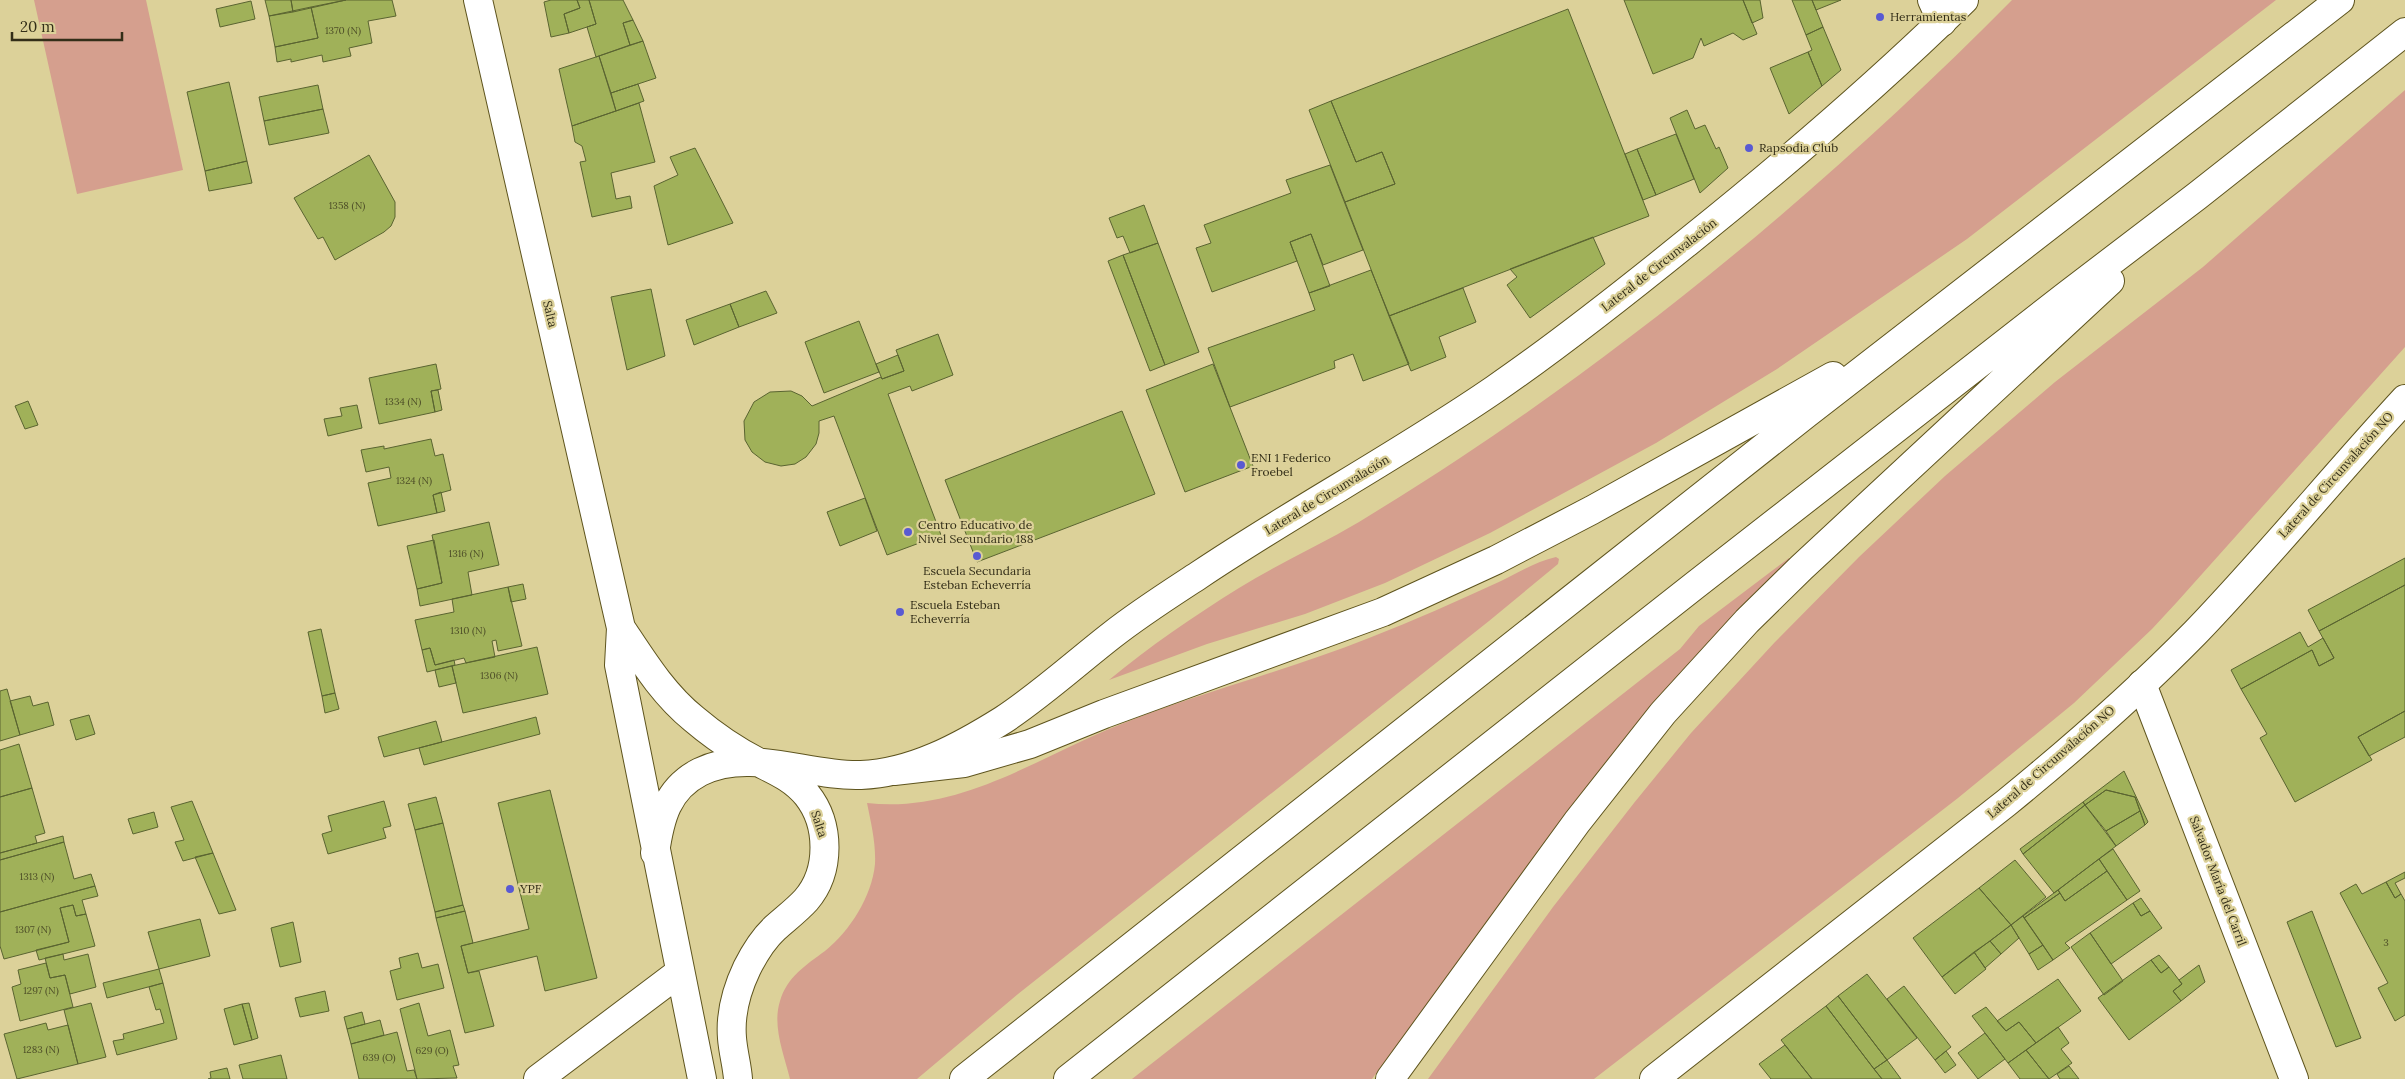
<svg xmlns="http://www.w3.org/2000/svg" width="2405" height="1079" viewBox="0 0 2405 1079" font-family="Lora,serif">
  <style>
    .green { fill: #d59f8e }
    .building { fill: #a0b159; stroke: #5a6431 }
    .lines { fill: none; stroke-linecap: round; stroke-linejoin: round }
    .street-casing { stroke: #5e541e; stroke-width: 30 }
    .secondary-casing { stroke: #5e541e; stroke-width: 30 }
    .highway-casing { stroke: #5e541e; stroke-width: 30 }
    .street { stroke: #fff; stroke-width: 28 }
    .secondary { stroke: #fff; stroke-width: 28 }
    .highway { stroke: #fff; stroke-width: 28 }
    .poi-dot { fill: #595ad2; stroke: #dcd199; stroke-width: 2 }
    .labels { text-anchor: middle; stroke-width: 4.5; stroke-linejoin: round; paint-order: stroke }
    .number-label { font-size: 10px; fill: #4e4f28 }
    .poi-label { font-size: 12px; fill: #332e18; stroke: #dcd199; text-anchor: start }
    .street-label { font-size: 12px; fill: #332e18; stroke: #dcd199 }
  </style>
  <rect width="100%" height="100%" fill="#dcd199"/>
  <path class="green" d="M 34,0 L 146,0 L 183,170 L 77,194 Z
    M 2012,0 L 2276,0 L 1967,239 L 1777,369 L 1656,443 L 1490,533 L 1385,583 L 1305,614 L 1207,644 L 1109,680 C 1150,646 1194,616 1239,588 C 1278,564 1320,545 1359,522 C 1393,501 1427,480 1460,458 C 1659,326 1844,170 2012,0 Z
    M 2405,90 L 2405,347 L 2177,602 L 2152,629 L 2074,703 L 1958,798 L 1594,1079 L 1428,1079 L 1553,907 L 1634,803 L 1691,733 L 1775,642 L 1859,557 L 1945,476 L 2055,382 L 2203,267 Z
    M 1556,557 L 1559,559 L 1558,564 L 1489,621 L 1018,994 L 917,1079 L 790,1079 C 784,1054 772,1026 780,1001 C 787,977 806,965 825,951 C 850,931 872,896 875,864 C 876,843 871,823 867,803 C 956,813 1031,762 1109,729 C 1194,694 1283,672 1369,638 C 1413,621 1457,601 1501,581 C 1518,573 1537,561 1556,557 Z
    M 1789,558 L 1793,560 L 1531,862 L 1372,1079 L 1132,1079 L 1680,649 L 1699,626 Z"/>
  <path class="building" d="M 265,0 L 291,0 L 293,12 L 269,16 Z
    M 291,0 L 346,0 L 293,12 Z
    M 346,0 L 392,0 L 396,16 L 368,21 L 372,43 L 349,48 L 351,56 L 323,62 L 322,55 L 291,62 L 291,59 L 277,62 L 275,47 L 318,38 L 311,7 Z
    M 551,0 L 577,0 L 580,8 L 564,14 L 569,33 L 551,37 L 544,2 Z
    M 577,0 L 589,0 L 596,24 L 569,33 L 564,14 L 580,8 Z
    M 589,0 L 623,0 L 633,20 L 623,23 L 630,45 L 596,57 L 587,27 L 596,24 Z
    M 1624,0 L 1743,0 L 1757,34 L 1743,40 L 1733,33 L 1704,46 L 1701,38 L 1693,58 L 1653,74 Z
    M 1743,0 L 1760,0 L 1763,18 L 1752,23 Z
    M 1792,0 L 1812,0 L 1823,27 L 1806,35 Z
    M 1812,0 L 1841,0 L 1816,10 Z
    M 251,1 L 255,19 L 220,27 L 216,9 Z
    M 311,7 L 318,38 L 275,47 L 269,16 Z
    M 1568,9 L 1649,216 L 1389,316 L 1345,202 L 1395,184 L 1382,152 L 1356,162 L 1331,101 Z
    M 633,20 L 643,41 L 630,45 L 623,23 Z
    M 1823,27 L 1841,70 L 1822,86 L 1808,52 L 1812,50 L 1806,35 Z
    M 643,41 L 656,78 L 611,93 L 599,56 Z
    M 1808,52 L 1822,86 L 1789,114 L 1770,68 Z
    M 599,56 L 616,111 L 572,126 L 559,69 Z
    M 229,82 L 247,161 L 205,171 L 187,92 Z
    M 638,84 L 644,101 L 616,111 L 611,93 Z
    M 318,85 L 323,109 L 264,121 L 259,97 Z
    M 1331,101 L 1356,162 L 1382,152 L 1395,184 L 1345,202 L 1309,110 Z
    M 639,103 L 655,162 L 611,173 L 616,199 L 630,196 L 632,208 L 592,217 L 580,162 L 586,161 L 582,146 L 575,142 L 572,126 Z
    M 323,109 L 329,133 L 269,145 L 264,121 Z
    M 1687,110 L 1695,129 L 1705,125 L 1716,149 L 1719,147 L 1728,168 L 1700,193 L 1670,118 Z
    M 1676,134 L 1694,179 L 1656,195 L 1637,149 Z
    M 695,148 L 733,223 L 668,245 L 654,186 L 678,175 L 670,157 Z
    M 1637,149 L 1656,195 L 1643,200 L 1625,154 Z
    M 369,155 L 395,202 L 395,217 L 391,226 L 384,232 L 335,260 L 323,237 L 318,239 L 294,198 Z
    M 247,161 L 252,183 L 209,191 L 205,171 Z
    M 1330,165 L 1363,250 L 1323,265 L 1311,234 L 1290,242 L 1297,261 L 1212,292 L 1196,248 L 1211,243 L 1204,225 L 1291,193 L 1286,180 Z
    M 1144,205 L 1158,243 L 1130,253 L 1123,236 L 1117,238 L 1109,218 Z
    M 1311,234 L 1330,286 L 1309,293 L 1290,242 Z
    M 1593,237 L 1605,264 L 1530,318 L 1507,285 L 1517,277 L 1510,269 Z
    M 1158,243 L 1199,352 L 1165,365 L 1123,255 Z
    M 1123,255 L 1165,365 L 1150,371 L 1108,261 Z
    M 1371,270 L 1409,364 L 1363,381 L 1353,354 L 1334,361 L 1335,368 L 1230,407 L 1208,348 L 1315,310 L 1309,293 Z
    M 1463,288 L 1476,322 L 1439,337 L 1446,357 L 1411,371 L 1389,316 Z
    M 651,289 L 665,356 L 627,370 L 611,297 Z
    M 766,291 L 777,313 L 739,327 L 730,304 Z
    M 730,304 L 739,327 L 694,345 L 686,320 Z
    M 859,321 L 879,372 L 824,393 L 805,342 Z
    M 938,334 L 953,375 L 912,391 L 910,386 L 888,394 L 941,535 L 887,555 L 834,416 L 819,421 L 819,433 L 816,444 L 806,457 L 795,464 L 781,466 L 765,462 L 752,452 L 745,440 L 744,421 L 754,402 L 770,392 L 791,391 L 802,396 L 812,406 L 881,377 L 882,379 L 904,371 L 896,350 Z
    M 898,355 L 904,371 L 882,379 L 876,364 Z
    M 436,364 L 441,389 L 431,391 L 435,412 L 379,424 L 369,378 Z
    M 1213,364 L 1253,466 L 1185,492 L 1146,390 Z
    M 438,390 L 442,410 L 435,412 L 431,391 Z
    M 28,401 L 38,425 L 25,429 L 15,406 Z
    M 357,405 L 362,428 L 328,436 L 324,419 L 342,416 L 340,408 Z
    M 1122,411 L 1155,494 L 977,562 L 945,480 Z
    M 431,439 L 435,456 L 443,454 L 451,490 L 433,495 L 437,513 L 378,526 L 368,483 L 391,478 L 389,467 L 366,472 L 361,450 L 384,446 L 384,449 Z
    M 441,492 L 445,511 L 437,513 L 433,495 Z
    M 865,498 L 877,531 L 840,546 L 827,512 Z
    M 489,522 L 499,565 L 468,572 L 472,595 L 420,606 L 417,589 L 442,583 L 432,535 Z
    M 434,540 L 442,583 L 417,589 L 407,546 Z
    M 2405,558 L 2405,585 L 2319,631 L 2308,610 Z
    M 523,584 L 526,599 L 511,602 L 508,587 Z
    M 2405,585 L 2405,711 L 2358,737 L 2372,760 L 2295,802 L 2260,738 L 2267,734 L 2241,689 L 2312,650 L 2319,666 L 2334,658 L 2319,631 Z
    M 508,587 L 522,646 L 498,651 L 496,640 L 492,641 L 495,657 L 466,663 L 464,658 L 435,665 L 430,648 L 422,650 L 415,620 L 454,612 L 452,599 Z
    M 321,629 L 335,693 L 322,696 L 308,632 Z
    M 2300,632 L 2308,647 L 2323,638 L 2334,658 L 2319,666 L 2312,650 L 2241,689 L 2231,670 Z
    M 537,647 L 548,694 L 463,713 L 452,666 Z
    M 430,648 L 435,665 L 454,660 L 455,665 L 427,672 L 422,650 Z
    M 452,666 L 456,683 L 439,687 L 435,670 Z
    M 7,689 L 20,735 L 0,741 L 0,691 Z
    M 335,693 L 339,709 L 325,713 L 322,696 Z
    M 30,696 L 33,706 L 48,702 L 54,725 L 20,735 L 10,701 Z
    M 2405,711 L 2405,737 L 2369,756 L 2358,737 Z
    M 89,715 L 95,734 L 76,740 L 70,720 Z
    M 536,717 L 540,734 L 424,765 L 419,748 Z
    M 436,721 L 442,742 L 384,757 L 378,737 Z
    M 19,744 L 32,788 L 0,797 L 0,750 Z
    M 2124,771 L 2148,822 L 2145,825 L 2135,797 L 2106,790 L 2085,805 L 2083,802 Z
    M 32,788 L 45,833 L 35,836 L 37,843 L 0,853 L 0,797 Z
    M 550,790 L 597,978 L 545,991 L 537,956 L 468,973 L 461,946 L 529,929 L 498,803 Z
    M 2106,790 L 2135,797 L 2140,811 L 2106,831 L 2085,805 Z
    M 436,797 L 443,823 L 415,830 L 408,804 Z
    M 192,801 L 213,853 L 183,861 L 175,842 L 184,840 L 171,807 Z
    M 384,801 L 391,826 L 383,828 L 386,838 L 328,854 L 322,834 L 332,831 L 328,816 Z
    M 2083,802 L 2085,805 L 2023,854 L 2020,849 Z
    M 2085,805 L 2116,846 L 2054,893 L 2023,854 Z
    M 2140,811 L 2145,825 L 2116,846 L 2106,831 Z
    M 154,812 L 158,827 L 133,834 L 128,819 Z
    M 443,823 L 463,905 L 435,912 L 415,830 Z
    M 63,836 L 64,842 L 0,860 L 0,853 Z
    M 64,842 L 74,879 L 91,874 L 95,886 L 0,912 L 0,860 Z
    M 2113,849 L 2140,891 L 2127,900 L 2099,859 Z
    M 213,853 L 236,910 L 219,914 L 195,857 Z
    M 2099,859 L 2107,871 L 2065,901 L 2058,890 Z
    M 2015,860 L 2046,897 L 2011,925 L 1979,888 Z
    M 2107,871 L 2127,900 L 2065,943 L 2070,948 L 2053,960 L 2024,918 L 2060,893 L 2065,901 Z
    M 2405,872 L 2405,878 L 2395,883 L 2401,894 L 2395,898 L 2386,882 Z
    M 2386,882 L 2395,898 L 2401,894 L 2405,901 L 2405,1015 L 2395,1021 L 2378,988 L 2388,983 L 2340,893 L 2356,884 L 2362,894 Z
    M 95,886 L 98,896 L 82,900 L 86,914 L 76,916 L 73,905 L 60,908 L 69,942 L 4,959 L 0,946 L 0,912 Z
    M 1979,888 L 2011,925 L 1942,977 L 1913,938 Z
    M 2058,890 L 2060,893 L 2024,918 L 2023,916 Z
    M 2141,898 L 2150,911 L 2141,916 L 2133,903 Z
    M 2133,903 L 2141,916 L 2150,911 L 2162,928 L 2111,964 L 2090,933 Z
    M 73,905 L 76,916 L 86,914 L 95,946 L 39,960 L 36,950 L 69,942 L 60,908 Z
    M 463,905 L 465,911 L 436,918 L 435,912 Z
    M 465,911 L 473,943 L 461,946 L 468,973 L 479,971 L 494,1026 L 465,1033 L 436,918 Z
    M 2312,911 L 2361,1038 L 2336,1047 L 2287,922 Z
    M 2023,916 L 2043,945 L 2029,954 L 2011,925 Z
    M 200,919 L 210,956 L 159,969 L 148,932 Z
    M 293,922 L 301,962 L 280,967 L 271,928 Z
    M 2011,925 L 2019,938 L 2001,954 L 1990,941 Z
    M 2090,933 L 2123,981 L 2104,995 L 2071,947 Z
    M 1990,941 L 2001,954 L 1985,968 L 1974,952 Z
    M 2043,945 L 2053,960 L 2038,970 L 2029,954 Z
    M 1974,952 L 1986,969 L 1955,994 L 1942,977 Z
    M 418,953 L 422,968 L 438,964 L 444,988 L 397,1000 L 390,971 L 401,968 L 399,958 Z
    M 63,954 L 64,960 L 88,954 L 96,987 L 70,994 L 65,975 L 50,978 L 45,958 Z
    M 2159,955 L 2169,967 L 2161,973 L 2151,960 Z
    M 2151,960 L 2161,973 L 2169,967 L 2182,984 L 2173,991 L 2181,1001 L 2129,1040 L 2098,998 Z
    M 46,963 L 50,978 L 65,975 L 73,1007 L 20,1021 L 12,987 L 21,984 L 18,970 Z
    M 2199,965 L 2205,982 L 2181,1001 L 2173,991 L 2182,984 L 2179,980 Z
    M 159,969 L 163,983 L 107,998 L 103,983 Z
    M 1867,974 L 1917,1038 L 1887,1060 L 1838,996 Z
    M 2058,979 L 2081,1011 L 2036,1043 L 2019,1022 L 2006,1031 L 1997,1021 Z
    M 163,983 L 177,1039 L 117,1055 L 113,1041 L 124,1039 L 123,1034 L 164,1023 L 160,1009 L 156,1010 L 149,987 Z
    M 1904,986 L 1951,1047 L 1935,1060 L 1887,999 Z
    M 325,991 L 329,1011 L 300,1017 L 295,998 Z
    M 1838,996 L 1887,1060 L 1874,1069 L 1826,1006 Z
    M 91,1003 L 106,1057 L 78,1064 L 64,1010 Z
    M 249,1003 L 258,1038 L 252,1040 L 242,1004 Z
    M 419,1003 L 428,1036 L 450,1030 L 459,1065 L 453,1066 L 457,1078 L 417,1079 L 400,1009 Z
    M 242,1004 L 252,1040 L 234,1045 L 224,1009 Z
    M 1826,1006 L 1874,1069 L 1882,1079 L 1812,1079 L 1781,1040 Z
    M 1986,1007 L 2006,1031 L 2019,1022 L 2036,1043 L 2008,1063 L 1972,1016 Z
    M 362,1012 L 365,1024 L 347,1029 L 344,1017 Z
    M 380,1020 L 384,1035 L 351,1044 L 347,1029 Z
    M 46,1023 L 48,1030 L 68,1025 L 78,1064 L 17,1079 L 4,1034 Z
    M 2058,1027 L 2069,1043 L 2061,1049 L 2072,1063 L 2049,1079 L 2026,1050 Z
    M 397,1032 L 407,1071 L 414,1070 L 417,1079 L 359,1079 L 351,1044 Z
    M 1985,1033 L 2005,1059 L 1978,1079 L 1958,1053 Z
    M 1785,1045 L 1812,1079 L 1771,1079 L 1759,1064 Z
    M 2026,1050 L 2049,1079 L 2020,1079 L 2008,1063 Z
    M 1946,1051 L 1956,1065 L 1945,1073 L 1935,1060 Z
    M 281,1055 L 287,1079 L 243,1079 L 239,1065 Z
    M 1887,1060 L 1901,1079 L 1882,1079 L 1874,1069 Z
    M 2069,1066 L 2079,1079 L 2060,1079 L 2057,1074 Z
    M 227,1068 L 230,1079 L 208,1079 L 211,1078 L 210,1072 Z"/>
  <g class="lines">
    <g class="street-casing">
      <path id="street" d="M 1932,0 L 1942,22
        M 2142,684 L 2294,1079"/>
    </g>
    <g class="secondary-casing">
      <path id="secondary" d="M 478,0 L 621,628 L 619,665 L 702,1079
        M 621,628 C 643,661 663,694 694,719 C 714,736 738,752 760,763 C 778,772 794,779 807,795 C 830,824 831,871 806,900 C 797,910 785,919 775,928 C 763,939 754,954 747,968 C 737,989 730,1014 732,1038 C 733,1052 737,1065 738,1079
        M 655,853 C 660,818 667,789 700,772 C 751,747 808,777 861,775 C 912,773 960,747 1003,720 C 1041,695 1076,663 1112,635 C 1140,613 1170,594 1199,575 C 1296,510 1399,455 1495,389 C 1562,343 1626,292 1689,241 C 1785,164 1877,85 1964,0
        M 538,1079 L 680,972
        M 1654,1079 L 2006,803 C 2071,750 2136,693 2195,633 C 2268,557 2334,476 2405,399"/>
    </g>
    <g class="highway-casing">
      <path id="highway" d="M 894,771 L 964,763 L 1030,744 L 1104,714 L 1383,612 L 1496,560 L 1592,510 L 1833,376
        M 964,1079 L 1806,414 L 2340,0
        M 1068,1079 L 1694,586 L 2067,295 L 2197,196 L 2405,32
        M 1390,1079 L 1577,822 L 1663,713 L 1747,621 L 1801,568 L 2110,281"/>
    </g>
    <use href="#street" class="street"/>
    <use href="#secondary" class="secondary"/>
    <use href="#highway" class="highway"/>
  </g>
  <g class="poi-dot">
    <circle cx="1880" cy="17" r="5"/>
    <circle cx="1749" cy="148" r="5"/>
    <circle cx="1241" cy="465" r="5"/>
    <circle cx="908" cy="532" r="5"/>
    <circle cx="977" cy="556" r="5"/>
    <circle cx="900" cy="612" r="5"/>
    <circle cx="510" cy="889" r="5"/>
  </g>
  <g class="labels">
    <g class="number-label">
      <text x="343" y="34">1370 (N)</text>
      <text x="347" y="209">1358 (N)</text>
      <text x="403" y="405">1334 (N)</text>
      <text x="414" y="484">1324 (N)</text>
      <text x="466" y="557">1316 (N)</text>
      <text x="468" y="634">1310 (N)</text>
      <text x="499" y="679">1306 (N)</text>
      <text x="37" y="880">1313 (N)</text>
      <text x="33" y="933">1307 (N)</text>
      <text x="2386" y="946">3</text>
      <text x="41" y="994">1297 (N)</text>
      <text x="41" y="1053">1283 (N)</text>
      <text x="432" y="1054">629 (O)</text>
      <text x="379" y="1061">639 (O)</text>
    </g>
    <g class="poi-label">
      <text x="1890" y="21">Herramientas</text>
      <text x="1759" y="152">Rapsodia Club</text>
      <text x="1251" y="462">ENI 1 Federico<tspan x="1251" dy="14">Froebel</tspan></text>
      <text x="918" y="529">Centro Educativo de<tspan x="918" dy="14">Nivel Secundario 188</tspan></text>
      <text x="977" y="575" text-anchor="middle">Escuela Secundaria<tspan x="977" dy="14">Esteban Echeverría</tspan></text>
      <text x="910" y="609">Escuela Esteban<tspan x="910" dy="14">Echeverría</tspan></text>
      <text x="520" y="893">YPF</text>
    </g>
    <g class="street-label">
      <text transform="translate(1659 265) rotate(-38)" y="4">Lateral de Circunvalación</text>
      <text transform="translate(550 314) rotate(77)" y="4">Salta</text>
      <text transform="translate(2336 475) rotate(-48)" y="4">Lateral de Circunvalación NO</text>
      <text transform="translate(1327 495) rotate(-31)" y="4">Lateral de Circunvalación</text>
      <text transform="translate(2051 762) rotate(-41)" y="4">Lateral de Circunvalación NO</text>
      <text transform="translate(819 824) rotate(72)" y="4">Salta</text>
      <text transform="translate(2218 881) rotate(69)" y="4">Salvador María del Carril</text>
    </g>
  </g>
  <path d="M12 32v8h110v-8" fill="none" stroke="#332e18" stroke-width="2.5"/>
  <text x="20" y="32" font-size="15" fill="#332e18" stroke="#dcd199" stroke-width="4" paint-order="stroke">20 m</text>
</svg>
